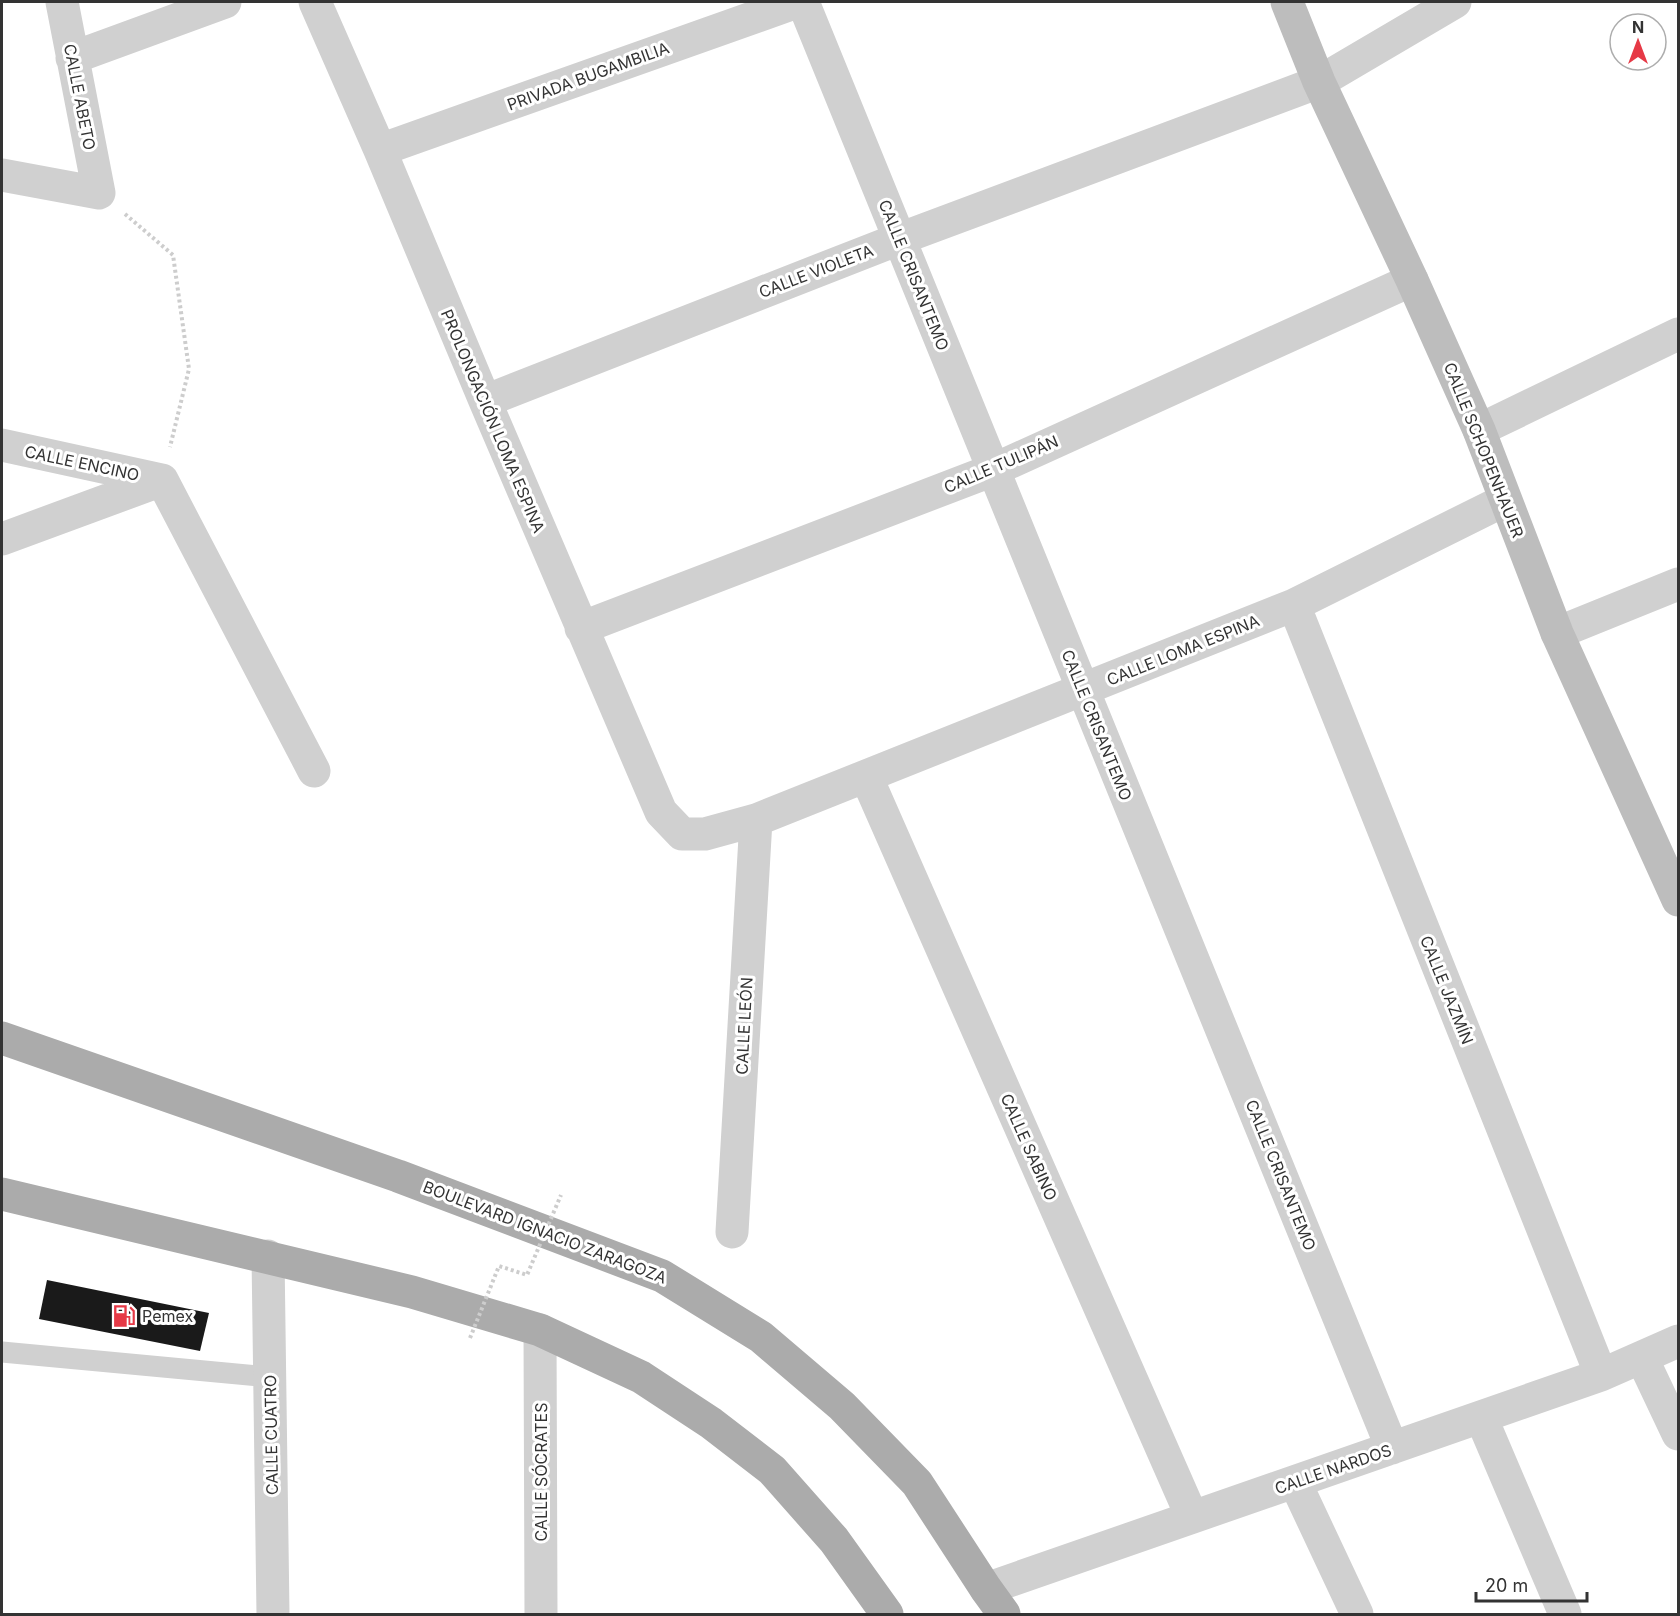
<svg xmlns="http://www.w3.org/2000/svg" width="1680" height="1616" viewBox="0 0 1680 1616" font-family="Inter,sans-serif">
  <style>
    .building { fill: #1a1a1a }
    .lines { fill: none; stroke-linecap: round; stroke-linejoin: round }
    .path { stroke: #cdcdcd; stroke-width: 4; stroke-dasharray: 3 3; stroke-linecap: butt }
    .lane { stroke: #d0d0d0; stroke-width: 21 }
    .street { stroke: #d0d0d0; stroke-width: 33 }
    .secondary { stroke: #bdbdbd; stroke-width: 33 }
    .primary { stroke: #ababab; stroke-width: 33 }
    .path-bridge { stroke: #cdcdcd; stroke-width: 4; stroke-dasharray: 3 3; stroke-linecap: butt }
    .labels { text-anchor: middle; stroke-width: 6; stroke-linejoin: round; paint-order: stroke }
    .street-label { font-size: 16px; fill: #333; stroke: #fff }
    .poi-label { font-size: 16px; fill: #333; stroke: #fff; text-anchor: start }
  </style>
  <rect width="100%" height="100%" fill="#fff"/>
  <path class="building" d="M 47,1280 L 209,1313 L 200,1351 L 39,1319 Z"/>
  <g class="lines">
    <path class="path" d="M 125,214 L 173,255 L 189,369 L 170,447"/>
    <path class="lane" d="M 2,1352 L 270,1377"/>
    <path class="street" d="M 315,2 L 380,150 L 485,401 L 661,812 L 682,834 L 705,834 L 756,820 L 1294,605 L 1505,500
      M 803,2 L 1392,1448
      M 72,58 L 225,2
      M 380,150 L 797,2
      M 2,175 L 99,193 L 62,2
      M 485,401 L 899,239 L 1319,82 L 1455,2
      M 1479,430 L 1678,334
      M 2,445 L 162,480
      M 162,480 L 314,771
      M 2,539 L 162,480
      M 1294,605 L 1601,1375
      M 581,628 L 993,470 L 1412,280
      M 1557,633 L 1678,584
      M 866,776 L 1192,1517
      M 732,1232 L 756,820
      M 268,1256 L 273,1614
      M 540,1330 L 541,1614
      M 1642,1358 L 1678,1434
      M 1481,1417 L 1565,1614
      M 1295,1482 L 1357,1614
      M 986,1589 L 1601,1375 L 1678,1341"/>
    <path class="secondary" d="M 1287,2 L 1319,82 L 1412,280 L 1479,430 L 1557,633 L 1678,900"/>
    <path class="primary" d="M 2,1038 L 398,1176 L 662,1276 L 761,1337 L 842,1406 L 917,1483 L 986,1589 L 1004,1614
      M 2,1194 L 412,1292 L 540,1330 L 641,1377 L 711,1423 L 772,1470 L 834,1540 L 887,1614"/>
    <path class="path-bridge" d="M 470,1338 L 499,1266 L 527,1275 L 561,1195"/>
  </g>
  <defs>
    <g id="fuel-bare" transform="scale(1.8)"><path d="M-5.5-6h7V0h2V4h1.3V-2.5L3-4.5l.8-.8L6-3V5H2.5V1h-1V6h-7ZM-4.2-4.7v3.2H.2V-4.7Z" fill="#e63946" stroke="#fff" stroke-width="2.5" paint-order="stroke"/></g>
  </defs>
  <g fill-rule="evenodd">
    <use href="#fuel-bare" x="124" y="1316"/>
  </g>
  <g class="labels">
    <g class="street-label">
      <text transform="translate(588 76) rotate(-20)" y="6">PRIVADA BUGAMBILIA</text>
      <text transform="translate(80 97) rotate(79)" y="6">CALLE ABETO</text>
      <text transform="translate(816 271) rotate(-21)" y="6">CALLE VIOLETA</text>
      <text transform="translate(914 275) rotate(68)" y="6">CALLE CRISANTEMO</text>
      <text transform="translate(493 421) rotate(67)" y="6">PROLONGACIÓN LOMA ESPINA</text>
      <text transform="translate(1484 450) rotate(68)" y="6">CALLE SCHOPENHAUER</text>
      <text transform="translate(82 463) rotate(12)" y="6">CALLE ENCINO</text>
      <text transform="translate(1001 464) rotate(-23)" y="6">CALLE TULIPÁN</text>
      <text transform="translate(1183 650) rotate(-22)" y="6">CALLE LOMA ESPINA</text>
      <text transform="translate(1097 725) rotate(68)" y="6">CALLE CRISANTEMO</text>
      <text transform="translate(1447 990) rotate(68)" y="6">CALLE JAZMÍN</text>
      <text transform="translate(744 1026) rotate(-87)" y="6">CALLE LEÓN</text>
      <text transform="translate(1029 1147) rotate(66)" y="6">CALLE SABINO</text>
      <text transform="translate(1281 1175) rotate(68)" y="6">CALLE CRISANTEMO</text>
      <text transform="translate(545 1232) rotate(21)" y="6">BOULEVARD IGNACIO ZARAGOZA</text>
      <text transform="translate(271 1435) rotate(-91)" y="6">CALLE CUATRO</text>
      <text transform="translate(1333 1469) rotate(-19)" y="6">CALLE NARDOS</text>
      <text transform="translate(541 1472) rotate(-90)" y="6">CALLE SÓCRATES</text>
    </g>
    <g class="poi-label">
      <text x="142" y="1322">Pemex</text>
    </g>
  </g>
  <rect width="1680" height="1616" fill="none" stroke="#333333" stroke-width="6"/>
  <g transform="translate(1638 42)"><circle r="28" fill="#ffffff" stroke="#adadad" stroke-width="1.5"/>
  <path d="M0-4.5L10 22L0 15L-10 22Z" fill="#e63946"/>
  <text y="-9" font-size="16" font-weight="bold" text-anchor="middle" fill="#333333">N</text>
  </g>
  <path d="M1476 1592v9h111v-9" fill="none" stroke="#333333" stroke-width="3"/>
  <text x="1485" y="1592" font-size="18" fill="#333333" stroke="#ffffff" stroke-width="4.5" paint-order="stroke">20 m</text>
</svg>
